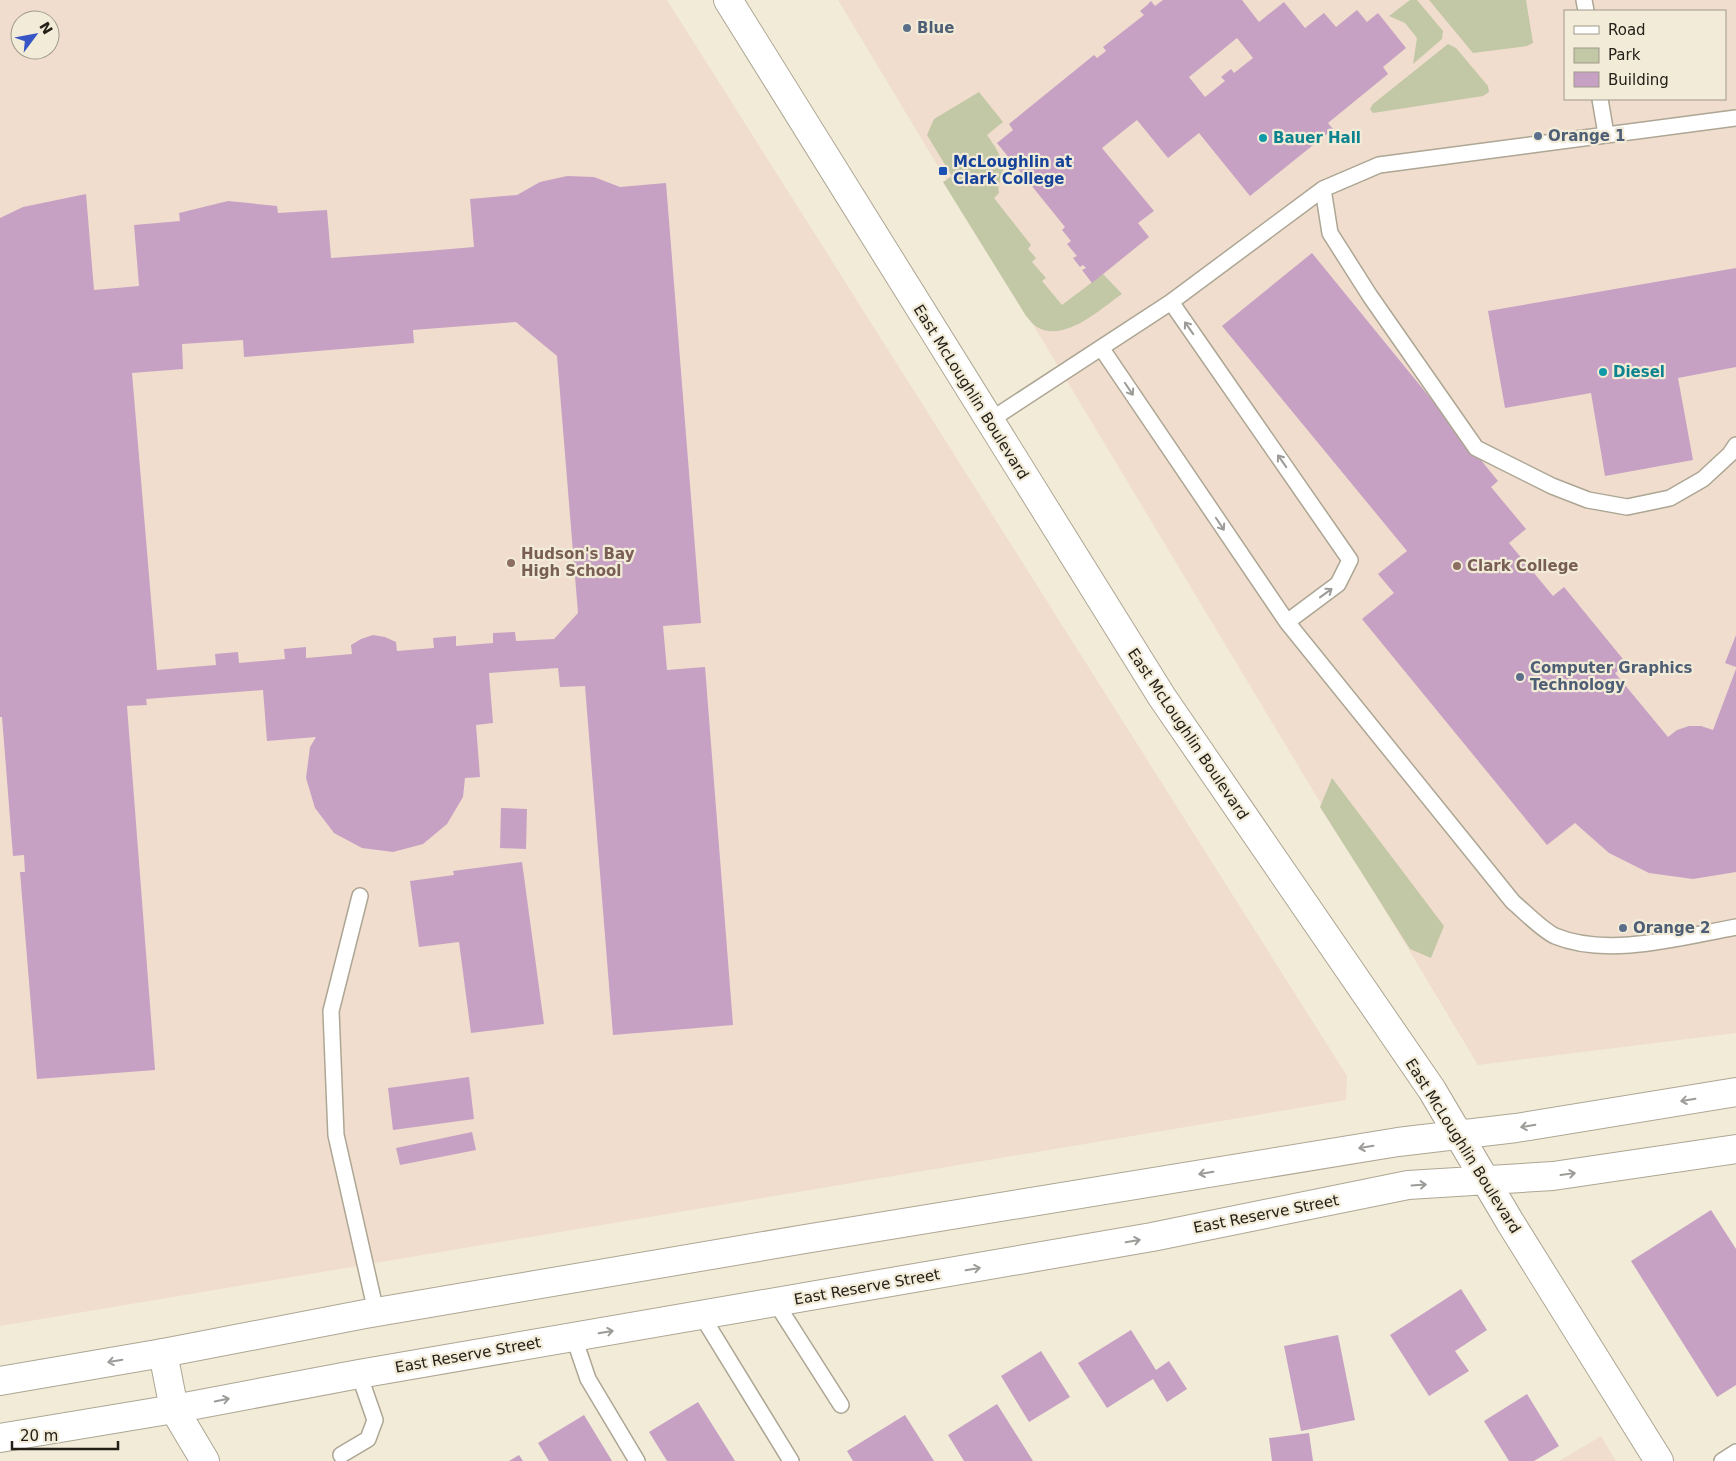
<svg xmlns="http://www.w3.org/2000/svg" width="1736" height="1461" viewBox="0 0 1736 1461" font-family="'DejaVu Sans',sans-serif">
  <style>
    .education { fill: #f0ddcd; fill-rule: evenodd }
    .green { fill: #c2c7a6 }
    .building { fill: #c6a1c4; fill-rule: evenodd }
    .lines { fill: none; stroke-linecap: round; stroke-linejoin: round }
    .service-casing { stroke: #ada694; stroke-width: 18 }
    .minor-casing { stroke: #ada694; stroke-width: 30 }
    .tertiary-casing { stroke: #ada694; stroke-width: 30 }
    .service { stroke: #fff; stroke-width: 15 }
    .minor { stroke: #fff; stroke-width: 28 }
    .tertiary { stroke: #fff; stroke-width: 28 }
    .oneway { stroke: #9c9b98 }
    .service-dot { fill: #5c6f8a; stroke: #f2ebd7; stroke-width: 2 }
    .culture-dot { fill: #0f9aa8; stroke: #f2ebd7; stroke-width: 2 }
    .transit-dot { fill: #1a4fb4; stroke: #f2ebd7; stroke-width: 2 }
    .education-dot { fill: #8d6e63; stroke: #f2ebd7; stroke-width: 2 }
    .labels { text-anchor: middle; stroke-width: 4.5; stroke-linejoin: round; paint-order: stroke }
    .service-label { font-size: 15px; font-weight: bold; fill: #4e5e75; stroke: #f2ebd7; text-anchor: start }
    .culture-label { font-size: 15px; font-weight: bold; fill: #0d838f; stroke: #f2ebd7; text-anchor: start }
    .transit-label { font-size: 15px; font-weight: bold; fill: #164399; stroke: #f2ebd7; text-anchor: start }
    .street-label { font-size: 15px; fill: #232019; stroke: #f2ebd7 }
    .education-label { font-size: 15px; font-weight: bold; fill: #785e54; stroke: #f2ebd7; text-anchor: start }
  </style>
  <rect width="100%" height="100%" fill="#f2ebd7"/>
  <path class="education" d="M 0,0 L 667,0 L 1347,1076 L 1346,1100 L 0,1326 ZM 20,20 L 50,20 L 50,50 L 20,50 Z
    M 838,0 L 1736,0 L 1736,1033 L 1478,1065 ZM 1565,11 L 1725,11 L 1725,99 L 1565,99 Z
    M 1601,1436 L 1616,1461 L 1559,1461 Z"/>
  <path class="green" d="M 1410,0 L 1417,0 L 1443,31 L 1442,39 L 1413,64 L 1417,38 L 1405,23 L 1389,16 Z
    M 1429,0 L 1526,0 L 1533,43 L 1527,46 L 1473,53 Z
    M 1448,44 L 1456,48 L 1488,86 L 1489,92 L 1483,96 L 1373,113 L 1370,109 L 1373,104 Z
    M 979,92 L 1003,122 L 987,135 C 994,145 1003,157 1003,171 C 1002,180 997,182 999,193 L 994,198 L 1031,245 L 1028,249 L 1036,258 L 1032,262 L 1046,278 L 1042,281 L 1062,305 L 1103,274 L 1122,294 C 1100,309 1065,343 1037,327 C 1033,325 1029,319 1026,316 L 943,182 L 952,176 L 927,135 L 934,119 Z
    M 1332,778 L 1444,926 L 1431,958 L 1410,949 L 1320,807 Z"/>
  <path class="building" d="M 1163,0 L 1242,0 L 1259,22 L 1284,2 L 1305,28 L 1324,13 L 1336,27 L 1357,10 L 1367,22 L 1378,13 L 1406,48 L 1383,67 L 1388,74 L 1328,123 L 1333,129 L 1250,196 L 1199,133 L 1168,158 L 1137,120 L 1102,148 L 1154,211 L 1138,223 L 1149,237 L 1092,283 L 1082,270 L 1086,268 L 1083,265 L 1080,267 L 1073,258 L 1077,256 L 1067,244 L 1071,241 L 1062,230 L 1065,227 L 997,143 L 1013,130 L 1009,124 L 1094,55 L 1097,58 L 1106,51 L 1103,47 L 1144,15 L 1140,11 L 1146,6 L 1151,1 L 1155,6 ZM 1237,38 L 1253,58 L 1234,73 L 1231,69 L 1221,77 L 1225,81 L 1205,97 L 1189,77 Z
    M 567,176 L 594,177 L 620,187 L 666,183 L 701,623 L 663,626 L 667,670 L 705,667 L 733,1025 L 613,1035 L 585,686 L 560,687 L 558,668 L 489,673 L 493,723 L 476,725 L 480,777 L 465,778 L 463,797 L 447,824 L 423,844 L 393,852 L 362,848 L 334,833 L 315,808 L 306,778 L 310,747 L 316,737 L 267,741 L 263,690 L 146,699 L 147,705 L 127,706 L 155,1070 L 37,1079 L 20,872 L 25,872 L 24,855 L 13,856 L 2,717 L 0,717 L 0,218 L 23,207 L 86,194 L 94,290 L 139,286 L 134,225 L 180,221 L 179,213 L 228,201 L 277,206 L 278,213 L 327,210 L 331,258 L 427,251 L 474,247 L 470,199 L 517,195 L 540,182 ZM 516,322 L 557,356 L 578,613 L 554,639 L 516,641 L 515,632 L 493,633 L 493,643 L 456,646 L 456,636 L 433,638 L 434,648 L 397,651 L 396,642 L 385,637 L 373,635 L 361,639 L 351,645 L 352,654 L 306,658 L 306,647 L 284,649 L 285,659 L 239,663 L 238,652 L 215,654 L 216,665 L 157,670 L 132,373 L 183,369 L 182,344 L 243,340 L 244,357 L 414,343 L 413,330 Z
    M 1312,253 L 1498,481 L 1491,487 L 1526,529 L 1509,543 L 1553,596 L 1564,587 L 1627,664 L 1615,673 L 1668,737 L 1677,730 L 1689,726 L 1701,726 L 1713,730 L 1736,669 L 1736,872 L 1693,879 L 1649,873 L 1609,853 L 1575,823 L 1547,845 L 1362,619 L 1394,593 L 1378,574 L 1407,551 L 1222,326 Z
    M 1736,268 L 1736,367 L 1678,378 L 1693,460 L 1605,476 L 1591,393 L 1505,408 L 1488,311 Z
    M 1736,635 L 1736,667 L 1725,663 Z
    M 501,808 L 527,809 L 526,849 L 500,848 Z
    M 522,862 L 544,1024 L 471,1033 L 459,942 L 419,947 L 410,881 L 454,875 L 453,871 Z
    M 469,1077 L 474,1119 L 393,1130 L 388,1088 Z
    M 472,1132 L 476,1150 L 400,1165 L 396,1148 Z
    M 1711,1210 L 1736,1249 L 1736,1385 L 1717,1397 L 1631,1261 Z
    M 1461,1289 L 1487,1330 L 1455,1351 L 1469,1371 L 1429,1396 L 1390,1335 Z
    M 1131,1330 L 1156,1370 L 1169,1361 L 1187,1389 L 1167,1402 L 1153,1379 L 1107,1408 L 1078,1363 Z
    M 1338,1335 L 1355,1420 L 1301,1431 L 1284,1346 Z
    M 1041,1351 L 1070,1397 L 1029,1422 L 1001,1376 Z
    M 1527,1394 L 1559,1446 L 1534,1461 L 1509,1461 L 1484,1421 Z
    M 698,1402 L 735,1461 L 667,1461 L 649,1432 Z
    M 997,1404 L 1033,1461 L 964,1461 L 948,1435 Z
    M 584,1415 L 612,1461 L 549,1461 L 538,1443 Z
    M 905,1415 L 934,1461 L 853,1461 L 847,1451 Z
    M 1309,1433 L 1313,1461 L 1272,1461 L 1269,1438 Z
    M 519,1455 L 523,1461 L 509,1461 Z"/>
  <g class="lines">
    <g class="service-casing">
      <path id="service" d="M 1584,0 L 1586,11
        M 1600,99 L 1606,134
        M 1323,189 L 1330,233 L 1370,296 L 1476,448 L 1552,486 L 1588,500 L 1627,507 L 1670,498 L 1703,479 L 1730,454 L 1736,445
        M 1171,302 L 1350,560 L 1338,584 L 1287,622
        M 1102,349 L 1287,622 L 1513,902 C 1524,911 1542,930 1555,936 C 1608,958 1681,937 1736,927
        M 989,421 L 1171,302 L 1323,189 L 1379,165 L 1736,118
        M 360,896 L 331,1011 L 336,1135 L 376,1312
        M 776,1303 L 841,1405
        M 702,1316 L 791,1461
        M 574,1338 L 588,1379 L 637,1461
        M 341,1455 L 368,1439 L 375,1420 L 359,1374
        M 1722,1461 L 1736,1452"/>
    </g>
    <g class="minor-casing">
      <path id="minor" d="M 163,1353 L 174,1409 L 205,1461"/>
    </g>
    <g class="tertiary-casing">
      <path id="tertiary" d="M 728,0 L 1162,697 L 1432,1090 L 1510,1222 L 1659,1461
        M 0,1381 L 163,1353 L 365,1314 L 805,1239 L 1398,1142 L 1516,1128 L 1736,1092
        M 0,1438 L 174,1409 L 359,1374 L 1152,1237 L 1408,1185 L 1553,1176 L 1736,1149"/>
    </g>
    <use href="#service" class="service"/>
    <use href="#minor" class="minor"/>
    <use href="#tertiary" class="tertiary"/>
  </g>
  <defs><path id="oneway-shaft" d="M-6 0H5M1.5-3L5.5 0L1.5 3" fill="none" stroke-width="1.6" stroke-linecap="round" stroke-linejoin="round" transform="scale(1.25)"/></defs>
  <g class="oneway">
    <use href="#oneway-shaft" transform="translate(1189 328) rotate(-125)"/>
    <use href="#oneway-shaft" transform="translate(1129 389) rotate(56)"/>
    <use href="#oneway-shaft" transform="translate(1282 461) rotate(-125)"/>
    <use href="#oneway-shaft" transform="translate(1220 524) rotate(56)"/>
    <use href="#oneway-shaft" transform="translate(1326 593) rotate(-36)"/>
    <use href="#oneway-shaft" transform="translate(1688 1100) rotate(171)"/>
    <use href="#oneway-shaft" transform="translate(1528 1126) rotate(170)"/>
    <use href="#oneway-shaft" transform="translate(1366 1147) rotate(171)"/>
    <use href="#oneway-shaft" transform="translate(1206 1173) rotate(171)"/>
    <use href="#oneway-shaft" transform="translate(1568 1174) rotate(-8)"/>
    <use href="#oneway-shaft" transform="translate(1419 1185) rotate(-4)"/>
    <use href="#oneway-shaft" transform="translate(1133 1241) rotate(-10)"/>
    <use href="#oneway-shaft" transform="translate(973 1269) rotate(-10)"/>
    <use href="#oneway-shaft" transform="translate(606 1332) rotate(-10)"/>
    <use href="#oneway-shaft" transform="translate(115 1361) rotate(170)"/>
    <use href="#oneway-shaft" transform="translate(222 1400) rotate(-11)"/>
  </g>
  <g class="service-dot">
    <circle cx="907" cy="28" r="5"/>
    <circle cx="1538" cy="136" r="5"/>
    <circle cx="1520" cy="677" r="5"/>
    <circle cx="1623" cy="928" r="5"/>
  </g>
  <g class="culture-dot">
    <circle cx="1263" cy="138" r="5"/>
    <circle cx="1603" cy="372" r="5"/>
  </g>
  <rect class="transit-dot" x="938" y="166" width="10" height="10" rx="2.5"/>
  <g class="education-dot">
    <circle cx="511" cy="563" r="5"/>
    <circle cx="1457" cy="566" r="5"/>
  </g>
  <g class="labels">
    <g class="service-label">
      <text x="917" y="33">Blue</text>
      <text x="1548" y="141">Orange 1</text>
      <text x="1530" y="673">Computer Graphics<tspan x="1530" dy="17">Technology</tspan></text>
      <text x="1633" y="933">Orange 2</text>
    </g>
    <g class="culture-label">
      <text x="1273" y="143">Bauer Hall</text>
      <text x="1613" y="377">Diesel</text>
    </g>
    <g class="transit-label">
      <text x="953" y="167">McLoughlin at<tspan x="953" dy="17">Clark College</tspan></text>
    </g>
    <g class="street-label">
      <text transform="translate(971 392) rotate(58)" y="5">East McLoughlin Boulevard</text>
      <text transform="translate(1188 734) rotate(56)" y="5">East McLoughlin Boulevard</text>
      <text transform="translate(1463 1146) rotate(58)" y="5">East McLoughlin Boulevard</text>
      <text transform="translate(1266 1214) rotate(-11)" y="5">East Reserve Street</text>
      <text transform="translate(867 1287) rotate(-10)" y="5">East Reserve Street</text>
      <text transform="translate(468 1355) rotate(-10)" y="5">East Reserve Street</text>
    </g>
    <g class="education-label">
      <text x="521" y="559">Hudson's Bay<tspan x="521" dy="17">High School</tspan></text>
      <text x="1467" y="571">Clark College</text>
    </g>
  </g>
  <rect x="1564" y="10" width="162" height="90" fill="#f2ebd7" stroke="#9f9a8b"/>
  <rect x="1574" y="26" width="25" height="8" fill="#ffffff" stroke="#9f9a8b"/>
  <text x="1608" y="35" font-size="15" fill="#232019">Road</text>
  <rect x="1574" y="48" width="25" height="15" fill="#c2c7a6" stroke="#9f9a8b"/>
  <text x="1608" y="60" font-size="15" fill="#232019">Park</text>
  <rect x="1574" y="72" width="25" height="15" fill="#c6a1c4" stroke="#9f9a8b"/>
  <text x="1608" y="85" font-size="15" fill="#232019">Building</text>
  <g transform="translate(35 35) rotate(58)"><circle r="24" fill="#f2ebd7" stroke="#9f9a8b"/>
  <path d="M0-4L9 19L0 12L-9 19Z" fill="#3755c7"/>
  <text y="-8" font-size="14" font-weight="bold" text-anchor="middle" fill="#232019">N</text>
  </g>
  <path d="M12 1441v8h106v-8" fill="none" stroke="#232019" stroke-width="2.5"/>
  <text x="20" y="1441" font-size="15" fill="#232019" stroke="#f2ebd7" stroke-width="4" paint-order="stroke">20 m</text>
</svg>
